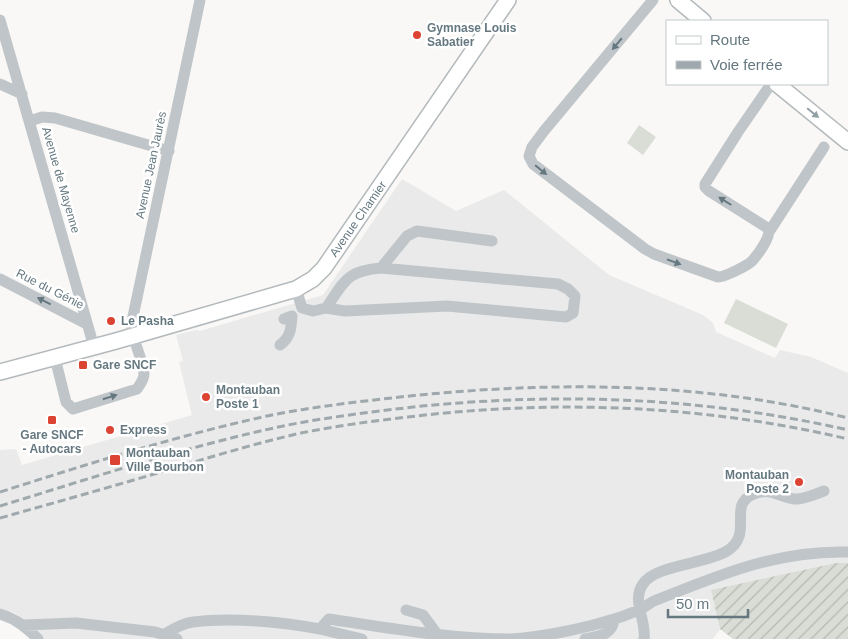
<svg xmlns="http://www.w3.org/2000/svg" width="848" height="639" viewBox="0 0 848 639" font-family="Helvetica,sans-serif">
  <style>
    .built { fill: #e9eae9 }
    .green { fill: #d9ddd5 }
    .garden { fill: url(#garden-furrows) }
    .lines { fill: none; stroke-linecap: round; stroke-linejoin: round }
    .major-casing { stroke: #b3b9bc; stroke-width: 18 }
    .minor { stroke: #bfc5c8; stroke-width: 11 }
    .major { stroke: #fff; stroke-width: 15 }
    .rail { stroke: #9fa8ac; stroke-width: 3; stroke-dasharray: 8 4; stroke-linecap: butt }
    .oneway { fill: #657880 }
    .oneway2 { fill: #93a0a6 }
    .poi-dot { fill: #dd4332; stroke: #fff; stroke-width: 2 }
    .labels { text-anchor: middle; stroke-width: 5; stroke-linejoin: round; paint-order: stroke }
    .poi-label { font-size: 12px; font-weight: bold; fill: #657880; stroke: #fff; text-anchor: start }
    .street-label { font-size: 12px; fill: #657880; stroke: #fff }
  </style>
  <defs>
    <pattern id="garden-furrows" width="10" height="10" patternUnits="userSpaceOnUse" patternTransform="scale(1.25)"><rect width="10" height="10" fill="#d9ddd5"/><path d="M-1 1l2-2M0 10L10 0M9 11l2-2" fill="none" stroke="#b4b8b2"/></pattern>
  </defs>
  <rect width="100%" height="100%" fill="#f9f8f6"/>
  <path class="built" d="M 402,179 L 456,211 L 504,190 L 609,275 L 703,315 L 713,323 L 716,332 L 775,358 L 780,350 L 811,357 L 848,373 L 848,601 L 711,590 L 720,629 L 713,639 L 44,639 L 15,613 L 0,608 L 0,450 L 16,449 L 22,465 L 192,415 L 179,362 L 183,361 L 176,335 L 196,330 L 200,331 L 323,295 Z"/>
  <path class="green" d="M 639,125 L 656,137 L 643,155 L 627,143 Z
    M 736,299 L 788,324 L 776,348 L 724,323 Z"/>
  <path class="garden" d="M 836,563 L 848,563 L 848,639 L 733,639 L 720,629 L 711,590 Z"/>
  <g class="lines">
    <g class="major-casing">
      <path id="major" d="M 678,0 L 703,21
        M 777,84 L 848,142
        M 0,372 L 116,341 L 296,289 L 313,279 L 324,268 L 508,0"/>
    </g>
    <path class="minor" d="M 653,0 L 544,131 L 532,147 L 529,156 L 533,164 L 645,249 L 654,254 L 718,277 C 725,277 749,265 753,260 C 759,253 770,238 769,229 L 709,191 L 705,187 L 705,184 L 738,132 L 771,84
      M 0,20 L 94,347
      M 0,84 L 22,94
      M 30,121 L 42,117 L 55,118 L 169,151
      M 769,232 L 824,147
      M 381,268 L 407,236 L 417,231 L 492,241
      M 0,279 L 87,324
      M 296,289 L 302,308 L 313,311 L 326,308 C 345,281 346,271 381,268 L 558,284 L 568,289 L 575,296 L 573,313 L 566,317 L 447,306 L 345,311 L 326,308
      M 280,345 C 291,337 291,328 292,316 L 284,319
      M 55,358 L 66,402 L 73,409 L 137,389 C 140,384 144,380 144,374 C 143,359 133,342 131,326 L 200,0
      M 406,610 L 423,615 L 437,634
      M 0,614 C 16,619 26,627 38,639
      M 24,625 L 76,623 L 155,632 L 177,639
      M 320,629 L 362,639
      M 165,634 C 173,629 183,623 193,622 C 232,617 282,622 320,629 L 329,619 C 389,628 450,639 510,639 C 539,638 586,628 614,619 C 622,617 631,613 639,610 C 646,607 651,601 659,599 C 722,574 778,550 848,552
      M 585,639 C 599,636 613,635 614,619
      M 644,639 C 647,621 631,601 643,584 C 655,565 706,564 727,551 C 755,533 726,505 754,494 C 771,487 779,497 794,499 C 804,500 815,494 824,491"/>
    <use href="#major" class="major"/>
    <path class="rail" d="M 0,492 C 88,464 176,436 267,416 C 311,407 356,402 400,397 C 549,381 702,381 848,418
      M 0,506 C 95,477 191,445 288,425 C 329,417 371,412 413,407 C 559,392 704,397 848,430
      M 0,518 C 57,502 114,486 171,469 C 214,456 257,443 301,433 C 336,426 372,421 408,417 C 556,399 703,405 848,439"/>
  </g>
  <defs><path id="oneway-solid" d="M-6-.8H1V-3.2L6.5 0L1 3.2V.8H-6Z" transform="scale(1.25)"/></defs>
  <g class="oneway">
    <use href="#oneway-solid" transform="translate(617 44) rotate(130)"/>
    <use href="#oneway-solid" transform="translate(541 170) rotate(39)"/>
    <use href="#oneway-solid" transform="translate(725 201) rotate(-148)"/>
    <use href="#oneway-solid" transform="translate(674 262) rotate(20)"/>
    <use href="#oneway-solid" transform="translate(44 301) rotate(-153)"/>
    <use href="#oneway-solid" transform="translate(110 397) rotate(-17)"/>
  </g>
  <use class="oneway2" href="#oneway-solid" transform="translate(813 113) rotate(39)"/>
  <g class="poi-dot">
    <circle cx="417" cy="35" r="5"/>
    <circle cx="111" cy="321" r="5"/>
    <rect x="78" y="360" width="10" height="10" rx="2.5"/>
    <circle cx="206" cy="397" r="5"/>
    <rect x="47" y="415" width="10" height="10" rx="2.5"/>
    <circle cx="110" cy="430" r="5"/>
    <rect x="109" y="454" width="12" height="12" rx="2.5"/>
    <circle cx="799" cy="482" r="5"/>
  </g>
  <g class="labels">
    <g class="poi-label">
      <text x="427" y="32">Gymnase Louis<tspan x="427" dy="14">Sabatier</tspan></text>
      <text x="121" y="325">Le Pasha</text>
      <text x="93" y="369">Gare SNCF</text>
      <text x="216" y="394">Montauban<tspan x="216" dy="14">Poste 1</tspan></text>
      <text x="120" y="434">Express</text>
      <text x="52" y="439" text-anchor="middle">Gare SNCF<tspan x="52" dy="14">- Autocars</tspan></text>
      <text x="126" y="457">Montauban<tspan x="126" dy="14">Ville Bourbon</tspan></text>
      <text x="789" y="479" text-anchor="end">Montauban<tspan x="789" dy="14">Poste 2</tspan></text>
    </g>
    <g class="street-label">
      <text transform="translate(151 165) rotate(-78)" y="4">Avenue Jean Jaurès</text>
      <text transform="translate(61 180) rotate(74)" y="4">Avenue de Mayenne</text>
      <text transform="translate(358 219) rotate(-55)" y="4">Avenue Chamier</text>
      <text transform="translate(50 289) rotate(27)" y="4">Rue du Génie</text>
    </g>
  </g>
  <rect x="666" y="20" width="162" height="65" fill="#ffffff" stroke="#c1c9cc"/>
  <rect x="676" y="36" width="25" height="8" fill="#ffffff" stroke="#c1c9cc"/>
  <text x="710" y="45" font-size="15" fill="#657880">Route</text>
  <rect x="676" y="61" width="25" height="8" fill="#9fa8ac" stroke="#c1c9cc"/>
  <text x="710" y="70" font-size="15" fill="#657880">Voie ferrée</text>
  <path d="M668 609v8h80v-8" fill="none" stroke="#657880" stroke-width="2.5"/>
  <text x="676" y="609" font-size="15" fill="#657880" stroke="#ffffff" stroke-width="4" paint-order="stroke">50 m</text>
</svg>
